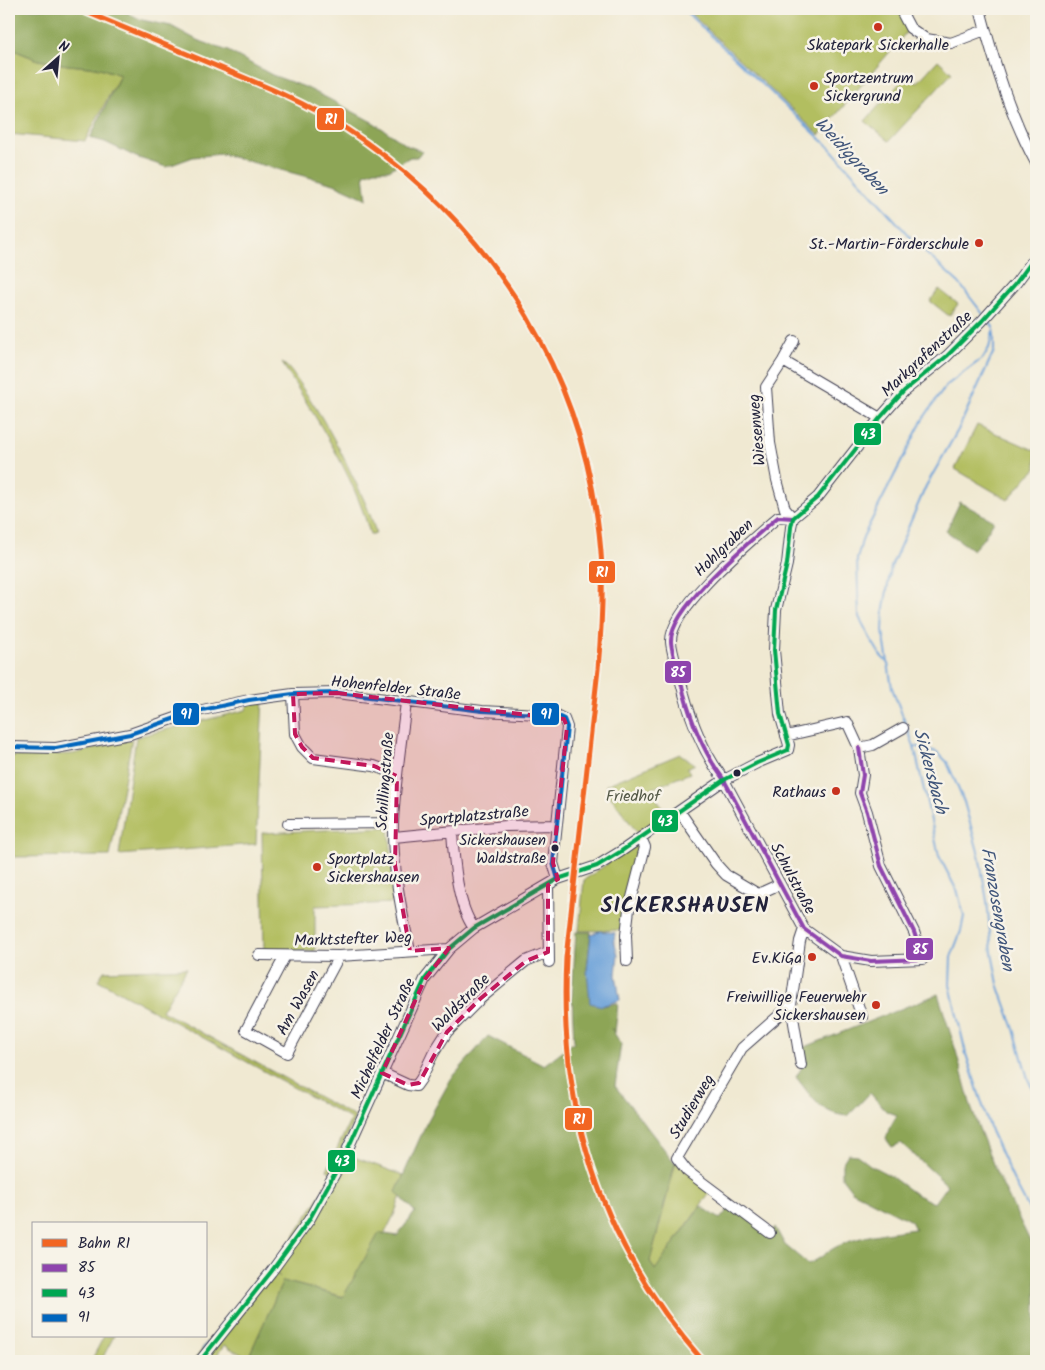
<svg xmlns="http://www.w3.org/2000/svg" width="1045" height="1370" viewBox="0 0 1045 1370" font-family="Kalam,sans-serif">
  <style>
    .green { fill: #b2be60; stroke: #6a704e }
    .forest { fill: #8da556; stroke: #586448 }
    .water { fill: #6ca1d9; stroke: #47628a }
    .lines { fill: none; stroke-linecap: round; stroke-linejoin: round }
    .stream { stroke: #6ca1d9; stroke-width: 2 }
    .minor-casing { stroke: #414052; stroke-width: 12 }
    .minor { stroke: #fff; stroke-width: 10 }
    .bus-1-casing { stroke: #f7f3e8; stroke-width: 8 }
    .bus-2-casing { stroke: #f7f3e8; stroke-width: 8 }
    .bus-3-casing { stroke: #f7f3e8; stroke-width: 8 }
    .bus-1 { stroke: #8e44ad; stroke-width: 4 }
    .bus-2 { stroke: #00a651; stroke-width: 4 }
    .bus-3 { stroke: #0065bd; stroke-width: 4 }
    .rail-1-casing { stroke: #f7f3e8; stroke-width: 9 }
    .rail-1 { stroke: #f26522; stroke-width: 5 }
    .marked { fill: #c2185b; fill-opacity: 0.2; stroke: #c2185b; stroke-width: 4; stroke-dasharray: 10 6; stroke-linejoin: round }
    .poi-dot { fill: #c8321e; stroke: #f7f3e8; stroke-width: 2 }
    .bus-dot { fill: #22223b; stroke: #f7f3e8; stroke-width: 2 }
    .labels { text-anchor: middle; stroke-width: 5; stroke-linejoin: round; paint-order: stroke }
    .bus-label { font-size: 15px; fill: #22223b; stroke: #f7f3e8; text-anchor: end }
    .poi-label { font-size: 16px; fill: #22223b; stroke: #f7f3e8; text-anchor: end }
    .street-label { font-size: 16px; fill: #22223b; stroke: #f7f3e8 }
    .park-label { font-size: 16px; fill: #545948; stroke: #f7f3e8 }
    .water-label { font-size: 18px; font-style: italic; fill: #40557a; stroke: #f7f3e8 }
    .district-label { font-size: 21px; font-weight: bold; letter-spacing: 1px; fill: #22223b; stroke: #f7f3e8 }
    .line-badge { stroke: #f7f3e8; stroke-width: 2 }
    .badge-label { font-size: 14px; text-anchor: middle; font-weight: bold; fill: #fff }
  </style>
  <rect width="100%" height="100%" fill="#f7f3e8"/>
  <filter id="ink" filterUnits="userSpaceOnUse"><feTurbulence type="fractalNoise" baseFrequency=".02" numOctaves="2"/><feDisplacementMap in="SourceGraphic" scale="10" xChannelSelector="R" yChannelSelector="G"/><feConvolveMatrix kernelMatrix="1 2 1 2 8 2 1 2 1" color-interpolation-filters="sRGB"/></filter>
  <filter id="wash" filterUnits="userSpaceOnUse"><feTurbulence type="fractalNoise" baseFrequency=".0096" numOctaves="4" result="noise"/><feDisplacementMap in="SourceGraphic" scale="20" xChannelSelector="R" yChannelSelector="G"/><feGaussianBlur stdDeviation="1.12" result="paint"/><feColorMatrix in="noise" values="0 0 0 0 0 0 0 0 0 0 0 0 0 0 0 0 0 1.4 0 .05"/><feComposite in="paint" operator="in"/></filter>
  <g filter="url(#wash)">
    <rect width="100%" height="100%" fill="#f0e9d2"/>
    <path class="green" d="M 686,9 L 900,9 L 910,28 L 819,135 Z
      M 9,48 L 38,60 L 68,65 L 100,68 L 120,75 L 85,141 L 9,134 Z
      M 938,60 L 952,73 L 889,141 L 865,121 L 907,75 L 917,83 Z
      M 939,289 L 958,304 L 949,316 L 930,301 Z
      M 282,363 C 291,368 295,378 301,386 C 321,414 337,443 351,473 C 361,493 371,513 376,534 L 370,534 C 353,472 315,417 282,363 Z
      M 977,425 L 1036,451 L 1036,469 L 1027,477 L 1008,500 L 955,469 Z
      M 263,698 L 256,844 L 119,855 L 136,737 L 246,710 L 249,700 Z
      M 132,739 L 110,856 L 9,857 L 9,756 L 73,754 Z
      M 680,754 L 695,764 L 687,768 L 690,773 L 651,789 L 663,809 L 665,820 L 639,835 L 611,797 L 606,785 Z
      M 389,827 L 396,903 L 315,906 L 315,951 L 264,953 L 262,833 Z
      M 634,845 L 640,848 L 622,930 L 579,931 L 584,880 Z
      M 187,968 L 162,1011 L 355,1117 L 340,1152 L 408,1177 L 394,1215 L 357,1288 L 348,1298 L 283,1281 L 248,1358 L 224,1345 L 213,1361 L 193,1361 L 210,1338 L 216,1340 L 272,1271 L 280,1277 L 273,1269 L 334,1174 L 327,1170 L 351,1119 L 98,980 L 104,971 Z
      M 677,1158 L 712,1189 L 655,1271 L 650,1261 Z
      M 104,1336 L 114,1336 L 101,1361 L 91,1361 Z"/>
    <path class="forest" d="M 9,9 L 119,9 L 142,20 L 171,26 L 197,40 L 228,51 L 272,75 L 305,87 L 331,100 L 374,123 L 408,146 L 422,151 L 417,157 L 410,157 L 389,170 L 375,170 L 364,174 L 367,199 L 334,184 L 221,154 L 193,157 L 166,167 L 136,157 L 105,142 L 90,138 L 120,75 L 100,68 L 68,65 L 38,60 L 9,48 Z
      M 960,502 L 994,521 L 983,539 L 973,550 L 946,531 Z
      M 576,932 L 591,932 L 587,970 L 589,983 L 602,1006 L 618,1003 L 615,1033 L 611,1028 L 621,1044 L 615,1086 L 675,1163 L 650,1261 L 655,1270 L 701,1206 L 720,1219 L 731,1206 L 771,1234 L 775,1227 L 785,1245 L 808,1264 C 821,1259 827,1251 838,1246 C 862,1235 890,1232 915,1229 L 911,1221 L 852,1191 L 842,1178 L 842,1164 L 848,1154 L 857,1155 L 870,1165 L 889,1175 L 915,1194 L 934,1203 L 947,1185 L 901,1143 L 892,1147 L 886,1139 L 889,1129 L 897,1115 L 886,1111 L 870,1093 L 848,1116 C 820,1114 812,1097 796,1077 L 802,1067 L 800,1049 L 938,994 L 956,1051 L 971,1107 L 980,1131 L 997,1174 L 1036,1253 L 1036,1361 L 253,1361 L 248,1358 L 283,1281 L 343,1297 L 379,1233 L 397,1236 L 415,1212 L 396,1192 L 426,1124 L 451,1079 L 488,1036 L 544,1065 L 574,1042 L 572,996 Z"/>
    <path class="water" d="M 599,931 L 615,933 L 614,940 L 618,955 L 616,975 L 620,1000 L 602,1006 L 590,1003 L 587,970 L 591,934 Z"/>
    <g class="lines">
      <path class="stream" d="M 683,9 L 830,148 L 918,246 L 959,283 L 983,314
        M 988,320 L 994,328 L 994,351 L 958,430 L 926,486 L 891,567 L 884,608 L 883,631 L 892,688 L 914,746 L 939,856 L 958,893 L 964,916 L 961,931 L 951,957 L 950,985 L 966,1054 L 991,1131 L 1013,1179 L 1036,1222
        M 887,662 L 881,656 L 870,638 L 859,617 L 857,559 L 863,537 L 923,419 L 936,400 L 947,385 L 983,358 L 989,348 L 993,331
        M 914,746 L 937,752 L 947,762 L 964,802 L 979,855 L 987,901 L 992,953 L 998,984 L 1014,1029 L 1028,1079 L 1036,1096
        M 203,1349 L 208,1343"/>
    </g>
  </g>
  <g filter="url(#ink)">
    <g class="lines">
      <g class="minor-casing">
        <path id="minor" d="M 900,9 L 910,28 L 926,39 L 951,43 L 985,30
          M 980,9 C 994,62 1010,115 1036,163
          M 783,361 L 880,418
          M 793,518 L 778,517 C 753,539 669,608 671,642 C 672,655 681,680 684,694 C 692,723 706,756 724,780 L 804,929 L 841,956 L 871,961 L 923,959 L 914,932 L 881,866 L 867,812 L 860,793 L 863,775 L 859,748
          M 793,518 L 785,509 L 777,480 L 770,443 L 766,387 L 783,361 L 794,341
          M 293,694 L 295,734 L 302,747 L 313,758 L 374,766 L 388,771 L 397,776
          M 406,703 C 401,742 395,782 393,822 C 392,865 401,909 410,951
          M 786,736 L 847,722 L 859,748 L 873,745 L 903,728
          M 9,747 L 56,748 L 130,734 L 193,712 L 249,700 L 293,694 L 337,693 L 482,711 L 556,715 L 564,719 L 567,727 L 553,863 L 558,879
          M 680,812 L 716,864 L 726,875 L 758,894 L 780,884
          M 288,824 L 393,823
          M 452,832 C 454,860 457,905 474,928
          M 394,837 L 506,826 L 556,825
          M 548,885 L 549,962
          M 259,955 L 339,956 L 449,949
          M 285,956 L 246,1030 L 287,1053 L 339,956
          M 841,956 L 862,1017
          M 627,961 L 626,935 L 629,909 L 645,847 L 641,838
          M 801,1065 L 791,1005 L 800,941 L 804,929
          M 382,1073 L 408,1085 L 416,1086 L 421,1079 L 433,1054 L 447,1032 L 480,999 L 526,961 L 548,952
          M 770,1233 L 687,1171 L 677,1158 L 742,1048 L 791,1005
          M 200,1361 L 271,1272 L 309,1220 L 345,1155 L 425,979 L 449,949 L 474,928 L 558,879 L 597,866 L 620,852 L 724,780 L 757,763 L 788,750 L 789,745 L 780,714 L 774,650 L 776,610 L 787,564 L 791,527 L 793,518 L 818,497 L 880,418 L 904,391 L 947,356 L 982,321 L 1016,283 L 1036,256"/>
      </g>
      <use href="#minor" class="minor"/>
      <g class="bus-1-casing">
        <path id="bus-1" d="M 793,518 L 778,517 C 753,539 669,608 671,642 C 672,655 681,680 684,694 C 692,723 706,756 724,780 L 804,929 L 841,956 L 871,961 L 923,959 L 914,932 L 881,866 L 867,812 L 860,793 L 863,775 L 859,748"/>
      </g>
      <g class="bus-2-casing">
        <path id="bus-2" d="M 200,1361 L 271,1272 L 309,1220 L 345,1155 L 425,979 L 449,949 L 474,928 L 558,879 L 597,866 L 620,852 L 724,780 L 757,763 L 788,750 L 789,745 L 780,714 L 774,650 L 776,610 L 787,564 L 791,527 L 793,518 L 818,497 L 880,418 L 904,391 L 947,356 L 982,321 L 1016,283 L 1036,256"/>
      </g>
      <g class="bus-3-casing">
        <path id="bus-3" d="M 9,747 L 56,748 L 130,734 L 193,712 L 249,700 L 293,694 L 337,693 L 482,711 L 556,715 L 564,719 L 567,727 L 553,863 L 558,879"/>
      </g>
      <use href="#bus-1" class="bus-1"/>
      <use href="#bus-2" class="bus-2"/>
      <use href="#bus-3" class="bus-3"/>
      <g class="rail-1-casing">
        <path id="rail-1" d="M 79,9 C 125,28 170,47 216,66 C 260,84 305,102 345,128 C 497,226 592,386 602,567 C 603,601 601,635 598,669 L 566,958 C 558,1110 602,1246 703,1361"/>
      </g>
      <use href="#rail-1" class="rail-1"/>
    </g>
  </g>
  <path class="marked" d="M 337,693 L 564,719 L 567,727 L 553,863 L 558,879 L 548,885 L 548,952 L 526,961 L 480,999 L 447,1032 L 419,1083 L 408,1085 L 382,1073 L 425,979 L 449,948 L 410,951 L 395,865 L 397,776 L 374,766 L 313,758 L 302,747 L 295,734 L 293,694 Z"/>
  <g class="poi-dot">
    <circle cx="878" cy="27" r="5"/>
    <circle cx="814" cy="86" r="5"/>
    <circle cx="979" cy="243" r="5"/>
    <circle cx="836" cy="791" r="5"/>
    <circle cx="317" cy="867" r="5"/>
    <circle cx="812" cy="957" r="5"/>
    <circle cx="876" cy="1005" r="5"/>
  </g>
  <g class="bus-dot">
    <circle cx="737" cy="773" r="4.5"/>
    <circle cx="555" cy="848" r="4.5"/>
  </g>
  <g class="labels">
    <g class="bus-label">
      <text x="546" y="845">Sickershausen<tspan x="546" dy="18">Waldstraße</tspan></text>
    </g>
    <g class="poi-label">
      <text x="878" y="50" text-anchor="middle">Skatepark Sickerhalle</text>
      <text x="824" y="83" text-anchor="start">Sportzentrum<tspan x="824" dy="18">Sickergrund</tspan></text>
      <text x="969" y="249">St.-Martin-Förderschule</text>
      <text x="826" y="797">Rathaus</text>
      <text x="327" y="864" text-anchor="start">Sportplatz<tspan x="327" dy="18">Sickershausen</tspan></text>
      <text x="802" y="963">Ev.KiGa</text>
      <text x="866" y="1002">Freiwillige Feuerwehr<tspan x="866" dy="18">Sickershausen</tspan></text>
    </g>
    <g class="street-label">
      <text transform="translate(926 353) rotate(-43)" y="6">Markgrafenstraße</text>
      <text transform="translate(756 430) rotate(-95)" y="6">Wiesenweg</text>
      <text transform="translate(723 547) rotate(-44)" y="6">Hohlgraben</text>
      <text transform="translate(396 687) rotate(6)" y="6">Hohenfelder Straße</text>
      <text transform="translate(384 781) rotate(-86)" y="6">Schillingstraße</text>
      <text transform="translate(474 815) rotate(-5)" y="6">Sportplatzstraße</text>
      <text transform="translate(794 878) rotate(62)" y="6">Schulstraße</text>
      <text transform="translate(353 938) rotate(-2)" y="6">Marktstefter Weg</text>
      <text transform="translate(297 1002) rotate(-61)" y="6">Am Wasen</text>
      <text transform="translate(460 1002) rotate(-45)" y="6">Waldstraße</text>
      <text transform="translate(382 1038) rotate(-65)" y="6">Michelfelder Straße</text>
      <text transform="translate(691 1106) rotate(-59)" y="6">Studierweg</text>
    </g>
    <g class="park-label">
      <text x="633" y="801">Friedhof</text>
    </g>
    <g class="water-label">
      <text transform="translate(852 156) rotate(47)" y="6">Weidiggraben</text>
      <text transform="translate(931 771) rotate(75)" y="6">Sickersbach</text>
      <text transform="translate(998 909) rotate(80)" y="6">Franzosengraben</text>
    </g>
    <g class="district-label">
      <text x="685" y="912">SICKERSHAUSEN</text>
    </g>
  </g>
  <g class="line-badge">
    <rect x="316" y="107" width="29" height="24" rx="5" fill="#f26522"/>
    <rect x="853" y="422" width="29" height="24" rx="5" fill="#00a651"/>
    <rect x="588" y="560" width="28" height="24" rx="5" fill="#f26522"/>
    <rect x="664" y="660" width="28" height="24" rx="5" fill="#8e44ad"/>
    <rect x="531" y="702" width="29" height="24" rx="5" fill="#0065bd"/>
    <rect x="172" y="702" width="28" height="24" rx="5" fill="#0065bd"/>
    <rect x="651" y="809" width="28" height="24" rx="5" fill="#00a651"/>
    <rect x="905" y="937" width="29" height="24" rx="5" fill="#8e44ad"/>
    <rect x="564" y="1107" width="29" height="24" rx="5" fill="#f26522"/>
    <rect x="327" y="1149" width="29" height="24" rx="5" fill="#00a651"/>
  </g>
  <g class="badge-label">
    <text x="331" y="124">R1</text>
    <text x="868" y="439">43</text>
    <text x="602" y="577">R1</text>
    <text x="678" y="677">85</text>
    <text x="546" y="719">91</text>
    <text x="186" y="719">91</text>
    <text x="665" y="826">43</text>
    <text x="920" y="954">85</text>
    <text x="579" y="1124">R1</text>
    <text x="342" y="1166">43</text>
  </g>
  <rect width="1045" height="1370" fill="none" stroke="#f7f3e8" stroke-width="30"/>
  <rect x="32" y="1222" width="175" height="115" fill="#f7f3e8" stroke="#a29fa3"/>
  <rect x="42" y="1239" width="25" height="8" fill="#f26522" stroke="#a29fa3"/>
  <text x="78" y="1248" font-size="15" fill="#22223b">Bahn R1</text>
  <rect x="42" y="1264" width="25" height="8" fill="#8e44ad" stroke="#a29fa3"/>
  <text x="78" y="1272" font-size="15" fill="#22223b">85</text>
  <rect x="42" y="1289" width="25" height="8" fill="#00a651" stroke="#a29fa3"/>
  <text x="78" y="1298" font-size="15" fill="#22223b">43</text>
  <rect x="42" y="1314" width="25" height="8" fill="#0065bd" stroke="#a29fa3"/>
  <text x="78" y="1322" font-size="15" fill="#22223b">91</text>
  <g transform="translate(58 58) rotate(27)" stroke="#f7f3e8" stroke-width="4" paint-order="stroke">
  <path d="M0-4L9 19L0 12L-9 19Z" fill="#22223b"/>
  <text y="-8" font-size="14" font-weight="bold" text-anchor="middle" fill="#22223b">N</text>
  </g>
</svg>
